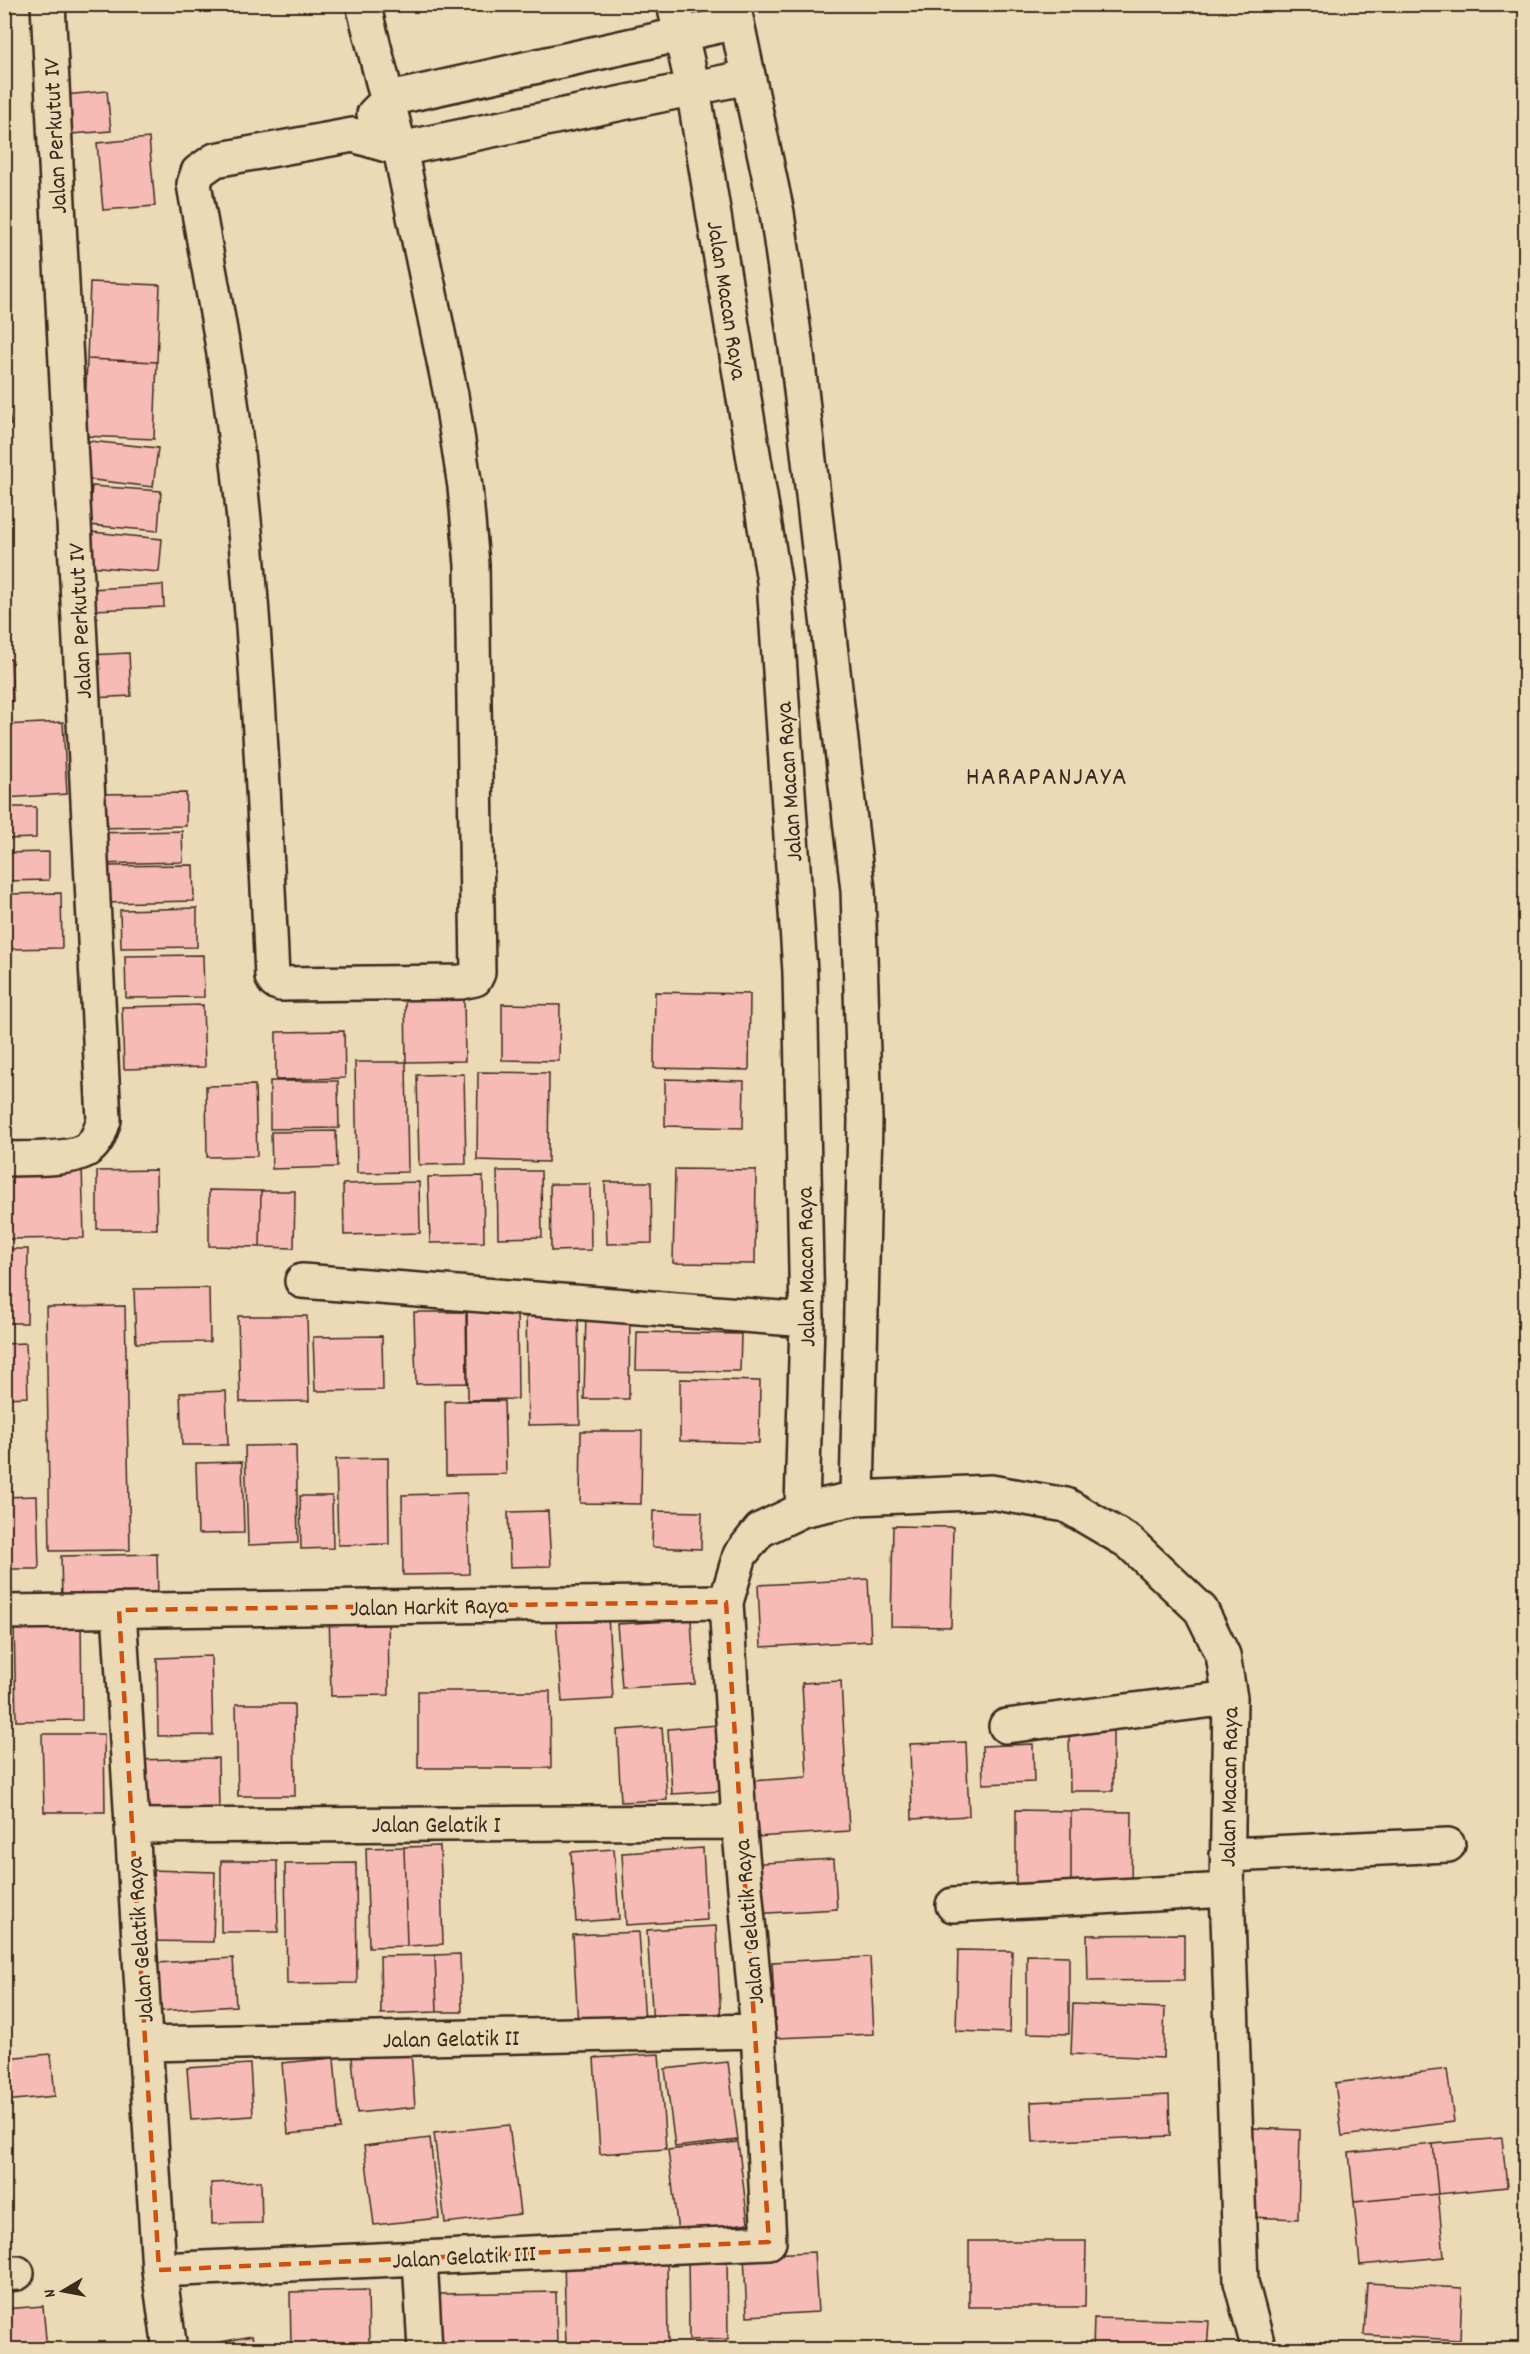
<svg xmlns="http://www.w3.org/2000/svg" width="1530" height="2354" viewBox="0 0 1530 2354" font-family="Dekko,sans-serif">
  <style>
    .building { fill: #f7bbb6; stroke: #3b2a1e; stroke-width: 1.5 }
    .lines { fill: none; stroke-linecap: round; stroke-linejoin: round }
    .minor-casing { stroke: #3b2a1e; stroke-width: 38 }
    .minor { stroke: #ecd9b6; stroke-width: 33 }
    .marked { fill: none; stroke: #ce520f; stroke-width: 4.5; stroke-dasharray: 12 8; stroke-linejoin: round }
    .labels { text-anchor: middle; stroke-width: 5; stroke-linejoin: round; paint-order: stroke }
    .street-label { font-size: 24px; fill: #3b2a1e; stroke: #ecd9b6 }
    .quarter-label { font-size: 27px; letter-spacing: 1.5px; fill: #3b2a1e; stroke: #ecd9b6 }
  </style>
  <rect width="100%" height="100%" fill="#ecd9b6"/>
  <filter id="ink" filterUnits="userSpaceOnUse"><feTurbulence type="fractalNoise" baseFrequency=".0167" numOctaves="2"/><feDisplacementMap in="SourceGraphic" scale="12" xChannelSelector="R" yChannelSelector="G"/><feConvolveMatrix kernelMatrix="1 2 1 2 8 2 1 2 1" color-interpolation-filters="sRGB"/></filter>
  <g filter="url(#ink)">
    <path class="building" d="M 107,91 L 111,131 L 58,135 L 54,96 Z
      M 149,138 L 155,206 L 103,210 L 97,143 Z
      M 90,282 L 160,285 L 157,362 L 87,359 Z
      M 87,359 L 157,362 L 154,439 L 84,436 Z
      M 4,387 L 11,425 L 4,426 Z
      M 89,441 L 158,448 L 153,487 L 85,479 Z
      M 92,486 L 161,491 L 158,531 L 88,525 Z
      M 92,532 L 162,539 L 159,572 L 89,566 Z
      M 163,585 L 164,607 L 93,610 L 91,589 Z
      M 129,653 L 131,696 L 91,698 L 88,655 Z
      M 11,659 L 13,701 L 4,701 L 4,660 Z
      M 63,722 L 67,794 L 4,798 L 4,725 Z
      M 186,793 L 186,826 L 98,828 L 97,794 Z
      M 4,807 L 36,807 L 36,838 L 4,839 Z
      M 182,831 L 183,862 L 93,864 L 93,833 Z
      M 49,852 L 49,880 L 4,881 L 4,853 Z
      M 193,865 L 194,901 L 104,903 L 103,866 Z
      M 61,893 L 62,948 L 4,949 L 4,894 Z
      M 197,908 L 197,947 L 121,948 L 120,910 Z
      M 203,955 L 204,997 L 126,998 L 125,956 Z
      M 655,992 L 750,994 L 749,1070 L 654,1068 Z
      M 405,996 L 464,996 L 465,1061 L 406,1062 Z
      M 502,1004 L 560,1005 L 559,1061 L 502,1060 Z
      M 203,1005 L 205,1067 L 124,1069 L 122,1007 Z
      M 344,1031 L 345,1078 L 276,1080 L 276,1032 Z
      M 355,1062 L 406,1062 L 408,1172 L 357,1173 Z
      M 478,1072 L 549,1073 L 548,1162 L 477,1160 Z
      M 464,1074 L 466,1164 L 419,1165 L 417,1075 Z
      M 665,1079 L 744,1081 L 743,1128 L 665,1126 Z
      M 270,1081 L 338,1081 L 339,1128 L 270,1129 Z
      M 255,1085 L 257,1156 L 207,1157 L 206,1086 Z
      M 336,1131 L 337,1167 L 272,1169 L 271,1132 Z
      M 82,1166 L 84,1238 L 4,1239 L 4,1168 Z
      M 675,1169 L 756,1170 L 755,1264 L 673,1263 Z
      M 156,1170 L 157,1229 L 97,1229 L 97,1171 Z
      M 497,1171 L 541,1171 L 542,1237 L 498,1238 Z
      M 483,1176 L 484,1242 L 430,1243 L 428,1177 Z
      M 419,1182 L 420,1233 L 344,1235 L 343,1184 Z
      M 605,1182 L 651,1182 L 652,1243 L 607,1244 Z
      M 550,1184 L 590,1184 L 591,1250 L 551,1251 Z
      M 209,1190 L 261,1191 L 260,1247 L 209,1246 Z
      M 261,1191 L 295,1191 L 294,1248 L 260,1247 Z
      M 4,1249 L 28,1249 L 27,1323 L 4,1323 Z
      M 209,1288 L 210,1342 L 136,1343 L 134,1289 Z
      M 125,1306 L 130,1550 L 50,1551 L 46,1307 Z
      M 467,1308 L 517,1308 L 518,1399 L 468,1400 Z
      M 414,1312 L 466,1312 L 467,1383 L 416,1384 Z
      M 578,1312 L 580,1424 L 528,1425 L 526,1313 Z
      M 586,1313 L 630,1313 L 629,1399 L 584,1399 Z
      M 238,1316 L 307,1316 L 309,1401 L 240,1402 Z
      M 637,1332 L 741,1334 L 740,1371 L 636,1370 Z
      M 382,1336 L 383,1390 L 315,1391 L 313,1337 Z
      M 26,1343 L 28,1397 L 4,1398 L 4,1344 Z
      M 680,1379 L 760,1381 L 759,1443 L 680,1441 Z
      M 226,1391 L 228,1445 L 182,1445 L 180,1393 Z
      M 445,1401 L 504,1401 L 506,1474 L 446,1475 Z
      M 581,1431 L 642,1431 L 641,1504 L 580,1503 Z
      M 296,1445 L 298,1543 L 248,1545 L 245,1446 Z
      M 388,1458 L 389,1544 L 338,1545 L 336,1459 Z
      M 242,1462 L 244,1533 L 198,1534 L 196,1463 Z
      M 467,1493 L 469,1574 L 403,1575 L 402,1495 Z
      M 37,1496 L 39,1569 L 4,1569 L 4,1497 Z
      M 300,1496 L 332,1496 L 333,1548 L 301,1549 Z
      M 548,1511 L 551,1566 L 510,1567 L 508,1512 Z
      M 653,1511 L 702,1512 L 701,1549 L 652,1547 Z
      M 893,1526 L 953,1527 L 951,1627 L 891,1626 Z
      M 157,1554 L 158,1598 L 62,1600 L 61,1556 Z
      M 868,1579 L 871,1641 L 761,1647 L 758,1585 Z
      M 388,1607 L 389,1695 L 331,1696 L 329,1608 Z
      M 608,1616 L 613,1699 L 562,1702 L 556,1619 Z
      M 691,1620 L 695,1684 L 622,1688 L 617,1624 Z
      M 81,1621 L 82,1720 L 16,1721 L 14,1622 Z
      M 211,1656 L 213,1735 L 158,1736 L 157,1658 Z
      M 841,1681 L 849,1831 L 756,1837 L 752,1781 L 807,1777 L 802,1683 Z
      M 418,1691 L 550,1691 L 551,1768 L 418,1768 Z
      M 236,1704 L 294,1704 L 295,1796 L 238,1796 Z
      M 718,1725 L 722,1791 L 672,1794 L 668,1729 Z
      M 662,1727 L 667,1800 L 621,1802 L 617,1730 Z
      M 1113,1727 L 1113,1791 L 1070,1791 L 1069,1728 Z
      M 42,1734 L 104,1734 L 105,1812 L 44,1812 Z
      M 966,1742 L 969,1816 L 912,1819 L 910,1744 Z
      M 1033,1744 L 1034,1782 L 983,1784 L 982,1746 Z
      M 218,1758 L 219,1812 L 138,1813 L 136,1760 Z
      M 1016,1810 L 1071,1811 L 1071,1888 L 1016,1887 Z
      M 1071,1811 L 1132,1812 L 1131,1888 L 1071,1888 Z
      M 440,1846 L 443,1944 L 407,1946 L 404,1847 Z
      M 404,1847 L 407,1946 L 369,1947 L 366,1848 Z
      M 703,1848 L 707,1920 L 626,1925 L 622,1853 Z
      M 614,1849 L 619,1919 L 576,1922 L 571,1852 Z
      M 834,1859 L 837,1909 L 750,1914 L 747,1864 Z
      M 221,1861 L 277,1861 L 278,1932 L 221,1932 Z
      M 356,1863 L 357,1983 L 287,1984 L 285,1864 Z
      M 150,1870 L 215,1872 L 213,1942 L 148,1941 Z
      M 716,1926 L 721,2021 L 653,2025 L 647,1930 Z
      M 639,1932 L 645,2022 L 578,2026 L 573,1935 Z
      M 1184,1934 L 1184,1980 L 1088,1981 L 1087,1935 Z
      M 958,1950 L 1012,1951 L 1010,2033 L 956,2031 Z
      M 460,1954 L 462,2012 L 437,2012 L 435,1955 Z
      M 435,1955 L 437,2012 L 381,2014 L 380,1956 Z
      M 1027,1955 L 1069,1956 L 1069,2034 L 1027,2033 Z
      M 870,1957 L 874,2034 L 776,2038 L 772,1962 Z
      M 233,1958 L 236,2006 L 160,2011 L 157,1963 Z
      M 1073,2004 L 1165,2008 L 1163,2058 L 1071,2054 Z
      M 411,2052 L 415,2107 L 357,2113 L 352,2057 Z
      M 51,2054 L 55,2096 L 4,2101 L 4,2058 Z
      M 659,2054 L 666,2149 L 600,2154 L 594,2058 Z
      M 334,2058 L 340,2129 L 288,2134 L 282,2063 Z
      M 728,2062 L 738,2140 L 675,2147 L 665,2069 Z
      M 250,2064 L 253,2116 L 191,2120 L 187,2068 Z
      M 1447,2069 L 1454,2122 L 1342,2136 L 1335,2083 Z
      M 1169,2095 L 1170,2136 L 1033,2142 L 1031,2102 Z
      M 509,2125 L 520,2214 L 445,2223 L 434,2133 Z
      M 1252,2128 L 1300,2130 L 1298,2219 L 1249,2217 Z
      M 430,2138 L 439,2218 L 374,2225 L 364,2146 Z
      M 1502,2138 L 1507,2187 L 1438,2194 L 1433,2144 Z
      M 738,2142 L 748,2223 L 678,2232 L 668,2150 Z
      M 1433,2144 L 1438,2194 L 1354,2202 L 1349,2153 Z
      M 261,2181 L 262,2223 L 212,2224 L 211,2183 Z
      M 1438,2194 L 1444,2257 L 1360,2265 L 1354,2202 Z
      M 969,2241 L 1086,2241 L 1085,2307 L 969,2307 Z
      M 814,2252 L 818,2312 L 747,2316 L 744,2255 Z
      M 667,2254 L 668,2350 L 566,2350 L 564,2256 Z
      M 727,2254 L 728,2339 L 689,2340 L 688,2255 Z
      M 1367,2283 L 1462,2288 L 1460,2340 L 1364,2335 Z
      M 368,2290 L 369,2344 L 291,2346 L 290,2292 Z
      M 556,2292 L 557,2350 L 441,2350 L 440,2294 Z
      M 43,2306 L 47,2350 L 4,2350 L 4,2309 Z
      M 1094,2318 L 1209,2321 L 1207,2350 L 1093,2350 Z
      M 252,2336 L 255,2350 L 185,2350 L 185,2349 Z"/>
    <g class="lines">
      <g class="minor-casing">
        <path id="minor" d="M 363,4 L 400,149 L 451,395 L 465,487 L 472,565 L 478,973 L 475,979 L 461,982 L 281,984 L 275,982 L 272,977 C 264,796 256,615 235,435 C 226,351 208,267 194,184 L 198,172 L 215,160 L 353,135 L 400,149 L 748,77
          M 674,4 L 693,88 L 774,581 L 800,972 L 807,1320 L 802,1510
          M 733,4 L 777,213 L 797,355 L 858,890 L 865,1120 L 857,1498
          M 374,114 L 389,99 L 737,22
          M 4,1159 C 24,1158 74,1161 89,1148 C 98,1141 100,1131 104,1120 L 48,4
          M 302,1281 L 807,1320
          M 119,1610 L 159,2270 L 170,2350
          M 4,1612 L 726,1602 L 740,1555 L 760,1530 L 802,1510 L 857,1498 L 991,1492 L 1066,1505 L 1129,1542 L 1201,1610 L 1223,1655 L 1230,1698 L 1227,1890 L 1241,2282 L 1259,2350
          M 1006,1726 L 1230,1698
          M 132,1826 L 739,1822
          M 1227,1855 L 1448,1845
          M 953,1905 L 1227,1890
          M 145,2044 L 758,2031
          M 420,2258 L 425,2350
          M 159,2270 L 769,2242 L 758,2031 L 739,1822 L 726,1602
          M 4,2274 L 17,2273"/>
      </g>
      <use href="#minor" class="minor"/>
    </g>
  </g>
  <path class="marked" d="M 726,1602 L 769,2242 L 159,2270 L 119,1610 Z"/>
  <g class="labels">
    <g class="street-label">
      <text transform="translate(54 136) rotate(-93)" y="8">Jalan Perkutut IV</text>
      <text transform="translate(728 300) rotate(81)" y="8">Jalan Macan Raya</text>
      <text transform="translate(79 621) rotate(-93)" y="8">Jalan Perkutut IV</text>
      <text transform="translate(788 782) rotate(-94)" y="8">Jalan Macan Raya</text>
      <text transform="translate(805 1267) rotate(-91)" y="8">Jalan Macan Raya</text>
      <text transform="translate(429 1606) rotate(-1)" y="8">Jalan Harkit Raya</text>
      <text transform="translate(1228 1787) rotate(-89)" y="8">Jalan Macan Raya</text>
      <text x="436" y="1832">Jalan Gelatik I</text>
      <text transform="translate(748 1922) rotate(-95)" y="8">Jalan Gelatik Raya</text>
      <text transform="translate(139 1940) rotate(-94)" y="8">Jalan Gelatik Raya</text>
      <text transform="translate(451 2038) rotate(-1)" y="8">Jalan Gelatik II</text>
      <text transform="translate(464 2256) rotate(-3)" y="8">Jalan Gelatik III</text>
    </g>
    <g class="quarter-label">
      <text x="1047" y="784">HARAPANJAYA</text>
    </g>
  </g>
  <rect width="1530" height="2354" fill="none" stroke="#ecd9b6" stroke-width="24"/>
  <rect x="12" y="12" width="1506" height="2330" fill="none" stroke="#3b2a1e" stroke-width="2" filter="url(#ink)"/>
  <g transform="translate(63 2291) rotate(260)" stroke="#ecd9b6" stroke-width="4.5" paint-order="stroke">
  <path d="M0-4.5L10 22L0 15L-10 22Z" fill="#3b2a1e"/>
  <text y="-9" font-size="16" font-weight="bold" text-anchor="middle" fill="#3b2a1e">N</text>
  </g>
</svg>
